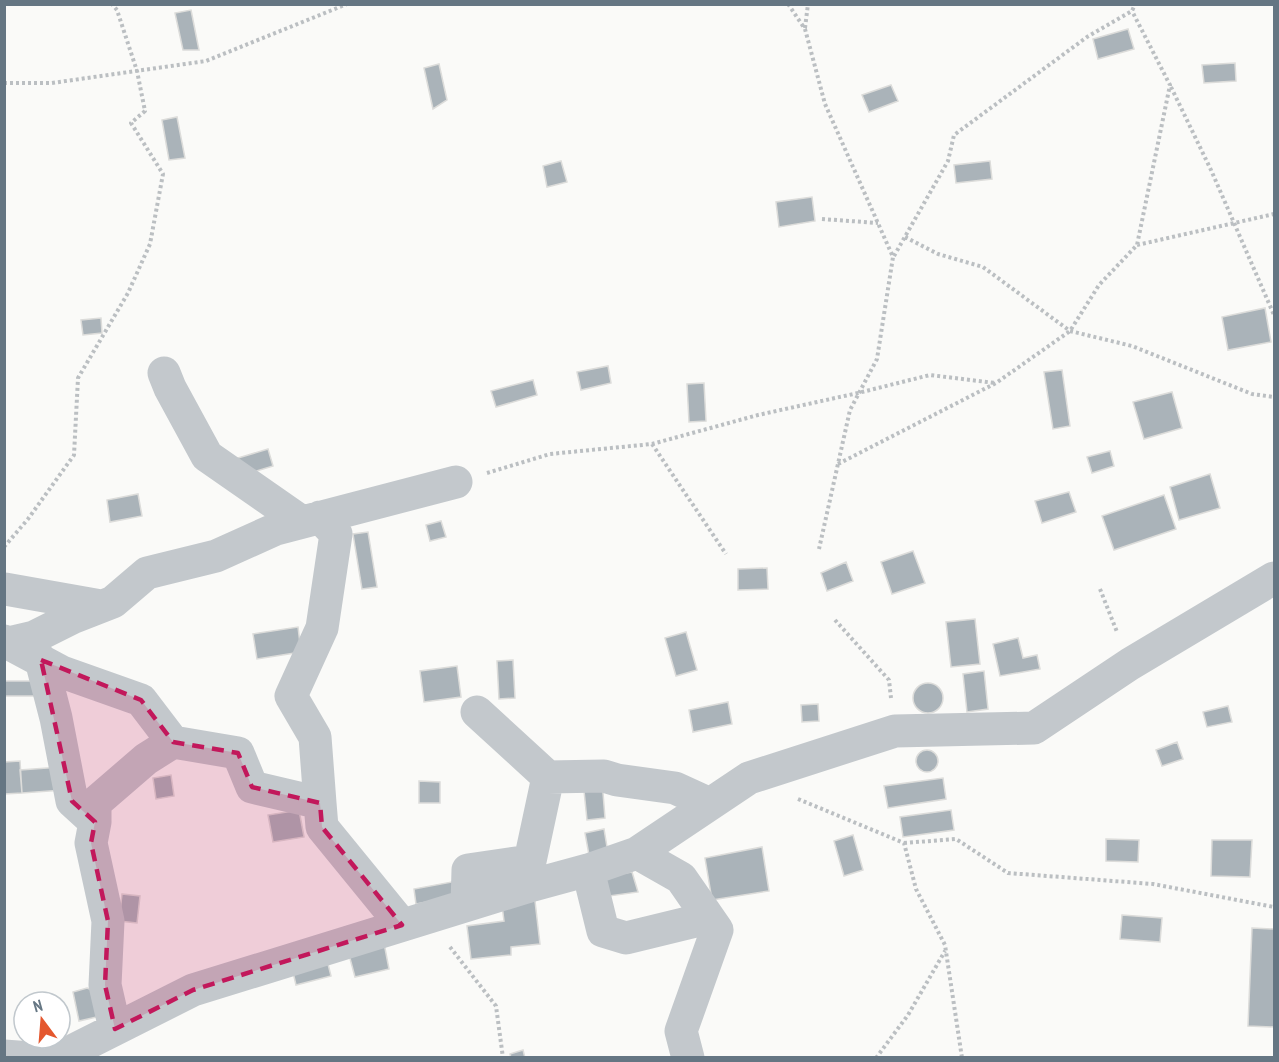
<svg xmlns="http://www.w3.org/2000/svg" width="1279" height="1062" viewBox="0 0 1279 1062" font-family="'PT Sans Narrow',sans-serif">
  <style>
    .building { fill: #aab3b9; stroke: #dcdcda; stroke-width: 1.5 }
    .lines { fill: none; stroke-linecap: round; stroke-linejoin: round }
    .path { stroke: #bbbfc2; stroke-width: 4; stroke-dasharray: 3 3; stroke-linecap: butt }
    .minor { stroke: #c3c8cc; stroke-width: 33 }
    .marked { fill: #c2185b; fill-opacity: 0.2; stroke: #c2185b; stroke-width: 4.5; stroke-dasharray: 12 8; stroke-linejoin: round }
  </style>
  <rect width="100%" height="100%" fill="#fafaf8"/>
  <path class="building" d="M 191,10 L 199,50 L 183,50 L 175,13 Z
    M 1128,29 L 1134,49 L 1098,59 L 1093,39 Z
    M 1235,63 L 1236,81 L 1204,83 L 1202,65 Z
    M 439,64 L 447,100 L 433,109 L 424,68 Z
    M 891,85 L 898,101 L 869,112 L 862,95 Z
    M 177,117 L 185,158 L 169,160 L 162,120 Z
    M 561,161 L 567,182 L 547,187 L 543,166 Z
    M 990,161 L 992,179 L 956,183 L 954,165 Z
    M 812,197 L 815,221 L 779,227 L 776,202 Z
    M 1265,308 L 1271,342 L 1228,350 L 1222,317 Z
    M 101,318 L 102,333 L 83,335 L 81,320 Z
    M 608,366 L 611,383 L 581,390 L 577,372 Z
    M 1062,370 L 1070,426 L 1053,429 L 1044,372 Z
    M 533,380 L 537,395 L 496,407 L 491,391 Z
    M 704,383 L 706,421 L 689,422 L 687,384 Z
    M 1172,392 L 1182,428 L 1144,439 L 1133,402 Z
    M 268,449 L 273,466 L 243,475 L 238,458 Z
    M 1110,451 L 1114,466 L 1092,473 L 1087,457 Z
    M 1210,474 L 1220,508 L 1179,520 L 1170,487 Z
    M 1069,492 L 1076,512 L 1042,523 L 1035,501 Z
    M 138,494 L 142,516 L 110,522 L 107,500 Z
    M 1164,495 L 1176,529 L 1114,550 L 1102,516 Z
    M 441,521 L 446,537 L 430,541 L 426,525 Z
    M 368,532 L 377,587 L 362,589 L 353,534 Z
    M 913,551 L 925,583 L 892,594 L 881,562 Z
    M 846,562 L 853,581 L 827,591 L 821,573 Z
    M 767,568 L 768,589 L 738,590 L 738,569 Z
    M 975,619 L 980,664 L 951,667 L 946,622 Z
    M 298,627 L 301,652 L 257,659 L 253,634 Z
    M 686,632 L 697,670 L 676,676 L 665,638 Z
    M 1018,638 L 1023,658 L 1037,655 L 1040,669 L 1000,676 L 993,644 Z
    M 513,660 L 515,698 L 499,699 L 497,661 Z
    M 457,666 L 461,697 L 424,702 L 420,671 Z
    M 984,671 L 988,709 L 967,712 L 963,674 Z
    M 4,681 L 42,681 L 43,696 L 5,696 Z
    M913 698a15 15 0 1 1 30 0a15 15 0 1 1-30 0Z
    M 728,702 L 732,724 L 693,732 L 689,710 Z
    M 818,704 L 819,721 L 802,722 L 801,705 Z
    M 1228,706 L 1232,722 L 1207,727 L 1203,712 Z
    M 1177,742 L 1183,759 L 1162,766 L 1156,750 Z
    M916 761a11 11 0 1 1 22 0a11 11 0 1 1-22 0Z
    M 20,761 L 22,793 L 4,794 L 4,762 Z
    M 61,767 L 63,790 L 22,793 L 20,770 Z
    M 171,775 L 174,796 L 156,799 L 153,778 Z
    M 943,778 L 946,799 L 888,808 L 884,786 Z
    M 602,780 L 605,818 L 587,820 L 583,781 Z
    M 419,781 L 440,782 L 440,803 L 419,803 Z
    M 299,810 L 304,837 L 273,842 L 268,815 Z
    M 951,810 L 954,830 L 903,837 L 900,817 Z
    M 604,829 L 608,853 L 589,855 L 585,833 Z
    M 853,835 L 863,870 L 844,876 L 834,841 Z
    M 1106,839 L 1139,840 L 1138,862 L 1106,861 Z
    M 1212,840 L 1252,840 L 1250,877 L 1211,876 Z
    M 762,847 L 769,891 L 712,900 L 705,858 Z
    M 632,872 L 638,892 L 602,897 L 600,877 Z
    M 457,881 L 460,896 L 416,904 L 414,889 Z
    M 122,894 L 140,896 L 137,923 L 119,921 Z
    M 535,901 L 540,944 L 511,947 L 511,955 L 471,959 L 467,926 L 504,921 L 502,905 Z
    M 1122,915 L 1162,918 L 1160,942 L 1120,939 Z
    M 1252,928 L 1274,929 L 1274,1027 L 1248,1026 Z
    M 384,943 L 389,969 L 355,977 L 348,951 Z
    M 327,960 L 331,976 L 296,985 L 292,968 Z
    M 87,988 L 95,991 L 101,1016 L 79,1021 L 73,992 Z
    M 523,1050 L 525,1058 L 511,1058 L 510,1054 Z"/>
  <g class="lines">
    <path class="path" d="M 788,4 L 805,29 L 825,104 L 893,257 L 877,359 L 850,410 L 819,549
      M 805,28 L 808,4
      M 4,83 L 52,83 L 206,61 L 347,4
      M 1171,87 L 1211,170 L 1274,315
      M 822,219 L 878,223
      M 905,237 L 938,254 L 983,267 L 1070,331 L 1132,346 L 1252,394 L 1274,397
      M 1137,245 L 1274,214
      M 894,256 L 948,161 L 954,135 L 1087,37 L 1132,11 L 1135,4
      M 652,444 L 726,554
      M 838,464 L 996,383 L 1070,331 L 1099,285 L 1137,245 L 1170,85 L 1132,11
      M 487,473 L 550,454 L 652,444 L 758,415 L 858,393 L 930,375 L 995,383
      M 4,547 L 28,519 L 74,455 L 78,378 L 128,293 L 150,244 L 163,174 L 131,123 L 145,111 L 137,71 L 117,10 L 112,4
      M 1100,589 L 1117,632
      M 835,620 L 889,680 L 891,698
      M 798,799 L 904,843 L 916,889 L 945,945 L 962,1058
      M 904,843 L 956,839 L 1008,873 L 1153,884 L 1274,907
      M 450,947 L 496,1006 L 503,1058
      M 876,1058 L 908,1015 L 945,951"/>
    <path class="minor" d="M 164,373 L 170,388 L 207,456 L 302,522
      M 5,589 L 101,606
      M 4,641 L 62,672 L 141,700 L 173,742 L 238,753 L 252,787 L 320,803 L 322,827 L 402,925
      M 4,644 L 34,637 L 72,618 L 113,602 L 147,573 L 216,556 L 276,529 L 456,482
      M 41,660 L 56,718 L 72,801 L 95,822 L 91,843 L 108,921 L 105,985 L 115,1029
      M 477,712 L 548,777 L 604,776 L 617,780 L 675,788 L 710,804
      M 320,803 L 315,737 L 291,696 L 322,628 L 336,534 L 320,517
      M 95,822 L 95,803 L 146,759 L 173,742
      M 637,853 L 681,878 L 717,930 L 681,1031 L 688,1058
      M 588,870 L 603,931 L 626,938 L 708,918
      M 467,905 L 468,870 L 530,861 L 548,777
      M 4,1056 L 31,1058
      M 58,1058 L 193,990 L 533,885 L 588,870 L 637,853 L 749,778 L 895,731 L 1034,728 L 1130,664 L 1274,578"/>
  </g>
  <path class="marked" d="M 41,660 L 141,700 L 173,742 L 238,753 L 252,787 L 320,803 L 322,827 L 402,925 L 193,990 L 115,1029 L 105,985 L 108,921 L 91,843 L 95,822 L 72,801 Z"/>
  <rect width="1279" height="1062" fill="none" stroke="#657683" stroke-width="12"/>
  <g transform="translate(42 1020) rotate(344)"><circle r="28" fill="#ffffff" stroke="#c1c8cd" stroke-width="1.5"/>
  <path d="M0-4.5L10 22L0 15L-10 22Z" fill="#e4572e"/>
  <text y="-9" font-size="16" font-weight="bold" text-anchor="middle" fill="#657683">N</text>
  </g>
</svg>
